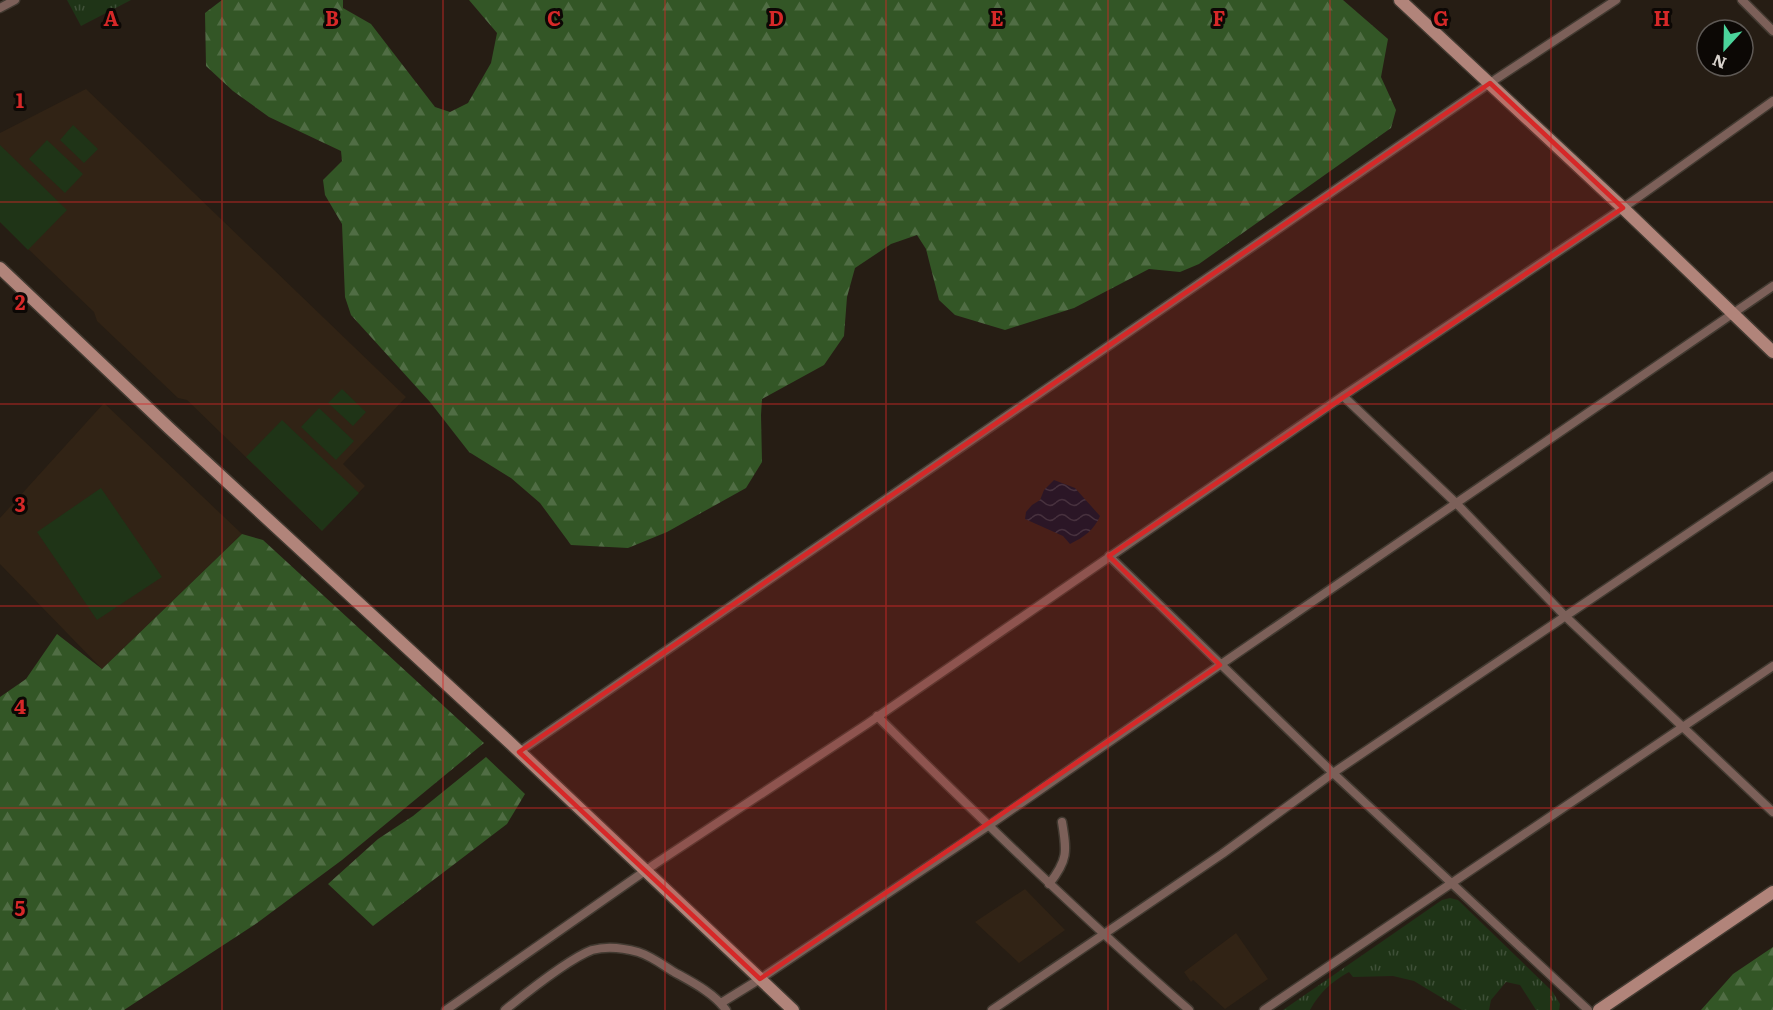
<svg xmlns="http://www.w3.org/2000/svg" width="1773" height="1010" viewBox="0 0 1773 1010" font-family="Literata,serif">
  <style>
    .built { fill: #312315 }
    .grass { fill: url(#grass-tufts) }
    .forest { fill: url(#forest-firs) }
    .garden { fill: #1f3417 }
    .water { fill: url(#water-waves) }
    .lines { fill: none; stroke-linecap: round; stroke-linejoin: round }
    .street-casing { stroke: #423a31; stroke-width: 11 }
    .secondary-casing { stroke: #423a31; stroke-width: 15 }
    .street { stroke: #7c6059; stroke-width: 8 }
    .secondary { stroke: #b1847a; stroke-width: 12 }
    .marked { fill: #d62828; fill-opacity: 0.2; stroke: #d62828; stroke-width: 4.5; stroke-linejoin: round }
    .grid { fill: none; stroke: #d62828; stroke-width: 1.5; stroke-opacity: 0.55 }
    .grid-label { font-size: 20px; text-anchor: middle; font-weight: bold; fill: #d62828; stroke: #0c0805; stroke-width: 6; stroke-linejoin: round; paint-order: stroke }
  </style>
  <defs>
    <pattern id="grass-tufts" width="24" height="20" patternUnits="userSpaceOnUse" patternTransform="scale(1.5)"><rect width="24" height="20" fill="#1f3417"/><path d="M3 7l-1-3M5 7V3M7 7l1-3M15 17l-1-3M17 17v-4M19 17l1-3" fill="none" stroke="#3f5038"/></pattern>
    <pattern id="forest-firs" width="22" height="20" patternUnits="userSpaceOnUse" patternTransform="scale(1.5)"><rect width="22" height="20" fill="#335626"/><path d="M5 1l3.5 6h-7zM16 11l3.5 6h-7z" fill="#506d44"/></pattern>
    <pattern id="water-waves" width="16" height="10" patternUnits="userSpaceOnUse" patternTransform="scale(1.5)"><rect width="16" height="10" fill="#001226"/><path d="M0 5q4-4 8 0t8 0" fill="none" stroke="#243444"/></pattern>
  </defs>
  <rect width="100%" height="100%" fill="#261d14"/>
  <path class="built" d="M 86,89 L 406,397 L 343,464 L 365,486 L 322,531 L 187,400 L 178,398 L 97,321 L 94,312 L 0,222 L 0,133 Z
    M 104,403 L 242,534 L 102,669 L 0,564 L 0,518 Z
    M 1025,889 L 1065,930 L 1019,963 L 975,922 Z
    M 1236,933 L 1268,979 L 1225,1009 L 1193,980 L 1191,982 L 1184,972 Z"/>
  <path class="grass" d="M 67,0 L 131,0 L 81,26 Z
    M 1450,898 L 1458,900 L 1552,991 L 1560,1004 L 1559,1010 L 1536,1010 L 1520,985 L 1506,982 L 1491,1000 L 1489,1010 L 1462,1010 L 1414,981 L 1393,976 L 1353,977 L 1349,972 C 1331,982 1320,992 1310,1010 L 1283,1010 L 1442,900 Z"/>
  <path class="forest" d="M 222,0 L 343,0 L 343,8 L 371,24 L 435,107 L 450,112 L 468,103 L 491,63 L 497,33 L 469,0 L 1343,0 L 1388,39 L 1381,77 L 1396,110 L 1391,128 L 1199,264 L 1180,272 L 1149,269 L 1074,308 L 1005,330 L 955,315 L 939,300 L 926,249 L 917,235 L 891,244 L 855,268 L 847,297 L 844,336 L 824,365 L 762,399 L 761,415 L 762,462 L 746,488 L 667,532 L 628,548 L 571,545 L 540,503 L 511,478 L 469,452 L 430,402 L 351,315 L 345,297 L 342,224 L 325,195 L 323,180 L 342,161 L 341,151 L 269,117 L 233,91 L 206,66 L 205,13 Z
    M 242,534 L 263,540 L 484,743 L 342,860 L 257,923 L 124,1010 L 0,1010 L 0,697 L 26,679 L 57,634 L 102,669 Z
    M 486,757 L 525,794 L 507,824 L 373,926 L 328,884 L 378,839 L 413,816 Z
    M 1773,947 L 1773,1010 L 1701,1010 L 1733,974 Z"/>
  <path class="garden" d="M 73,125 L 98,149 L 84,163 L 60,140 Z
    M 47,140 L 83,174 L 65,193 L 29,159 Z
    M 0,145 L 67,210 L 28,250 L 0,222 Z
    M 342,389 L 366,412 L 353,426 L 328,403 Z
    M 319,408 L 354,441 L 336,460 L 301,427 Z
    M 282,420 L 359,493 L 322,531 L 246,457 Z
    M 101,488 L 162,577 L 97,620 L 37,532 Z"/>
  <path class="water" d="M 1054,480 L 1075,488 L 1100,516 C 1094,530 1084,537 1070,544 L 1063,536 L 1025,519 L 1026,512 L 1032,505 L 1040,500 L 1044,490 Z"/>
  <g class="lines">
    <g class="street-casing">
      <path id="street" d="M 1742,0 L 1773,31
        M 0,8 L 15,0
        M 1343,396 L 1457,504 L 1565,616 L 1773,812
        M 1109,556 L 1333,773 L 1588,1010
        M 877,716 C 979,817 1081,916 1189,1010
        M 519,752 L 1490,83 L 1616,0
        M 1049,884 C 1068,860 1067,852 1062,822
        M 721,1003 L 760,979 L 988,826 L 1220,665 L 1773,286
        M 446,1010 L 655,864 L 867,724 L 1343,396 L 1623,208 L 1773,101
        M 505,1010 C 526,993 568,959 592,950 C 606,946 624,948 638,952 C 651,956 663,965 674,972 C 692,982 714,993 726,1010
        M 992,1010 L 1222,854 L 1333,773 L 1773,476
        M 1264,1010 L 1773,666"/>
    </g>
    <g class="secondary-casing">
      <path id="secondary" d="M 1400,0 L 1623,208 L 1773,352
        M 0,268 L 169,428 L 507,740 L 793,1010
        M 1599,1010 L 1773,892"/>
    </g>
    <use href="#street" class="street"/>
    <use href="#secondary" class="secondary"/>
  </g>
  <path class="marked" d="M 1490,83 L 1623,208 L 1109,556 L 1220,665 L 760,979 L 519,752 Z"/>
  <path class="grid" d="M 222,0 L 222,1010M 443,0 L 443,1010M 665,0 L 665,1010M 886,0 L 886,1010M 1108,0 L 1108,1010M 1330,0 L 1330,1010M 1551,0 L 1551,1010M 0,202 L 1773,202M 0,404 L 1773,404M 0,606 L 1773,606M 0,808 L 1773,808"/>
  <g class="grid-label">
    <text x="111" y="26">A</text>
    <text x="332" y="26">B</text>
    <text x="554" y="26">C</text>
    <text x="776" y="26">D</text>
    <text x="997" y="26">E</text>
    <text x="1219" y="26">F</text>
    <text x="1441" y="26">G</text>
    <text x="1662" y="26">H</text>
    <text x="20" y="108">1</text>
    <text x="20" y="310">2</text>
    <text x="20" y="512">3</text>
    <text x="20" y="714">4</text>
    <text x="20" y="916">5</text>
  </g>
  <g transform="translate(1725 48) rotate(202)"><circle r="28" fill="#0c0805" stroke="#5e5955" stroke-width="1.5"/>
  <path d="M0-4.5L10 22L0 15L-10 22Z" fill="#4bd49b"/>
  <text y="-9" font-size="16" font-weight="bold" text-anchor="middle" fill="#d8d2cc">N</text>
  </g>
</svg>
